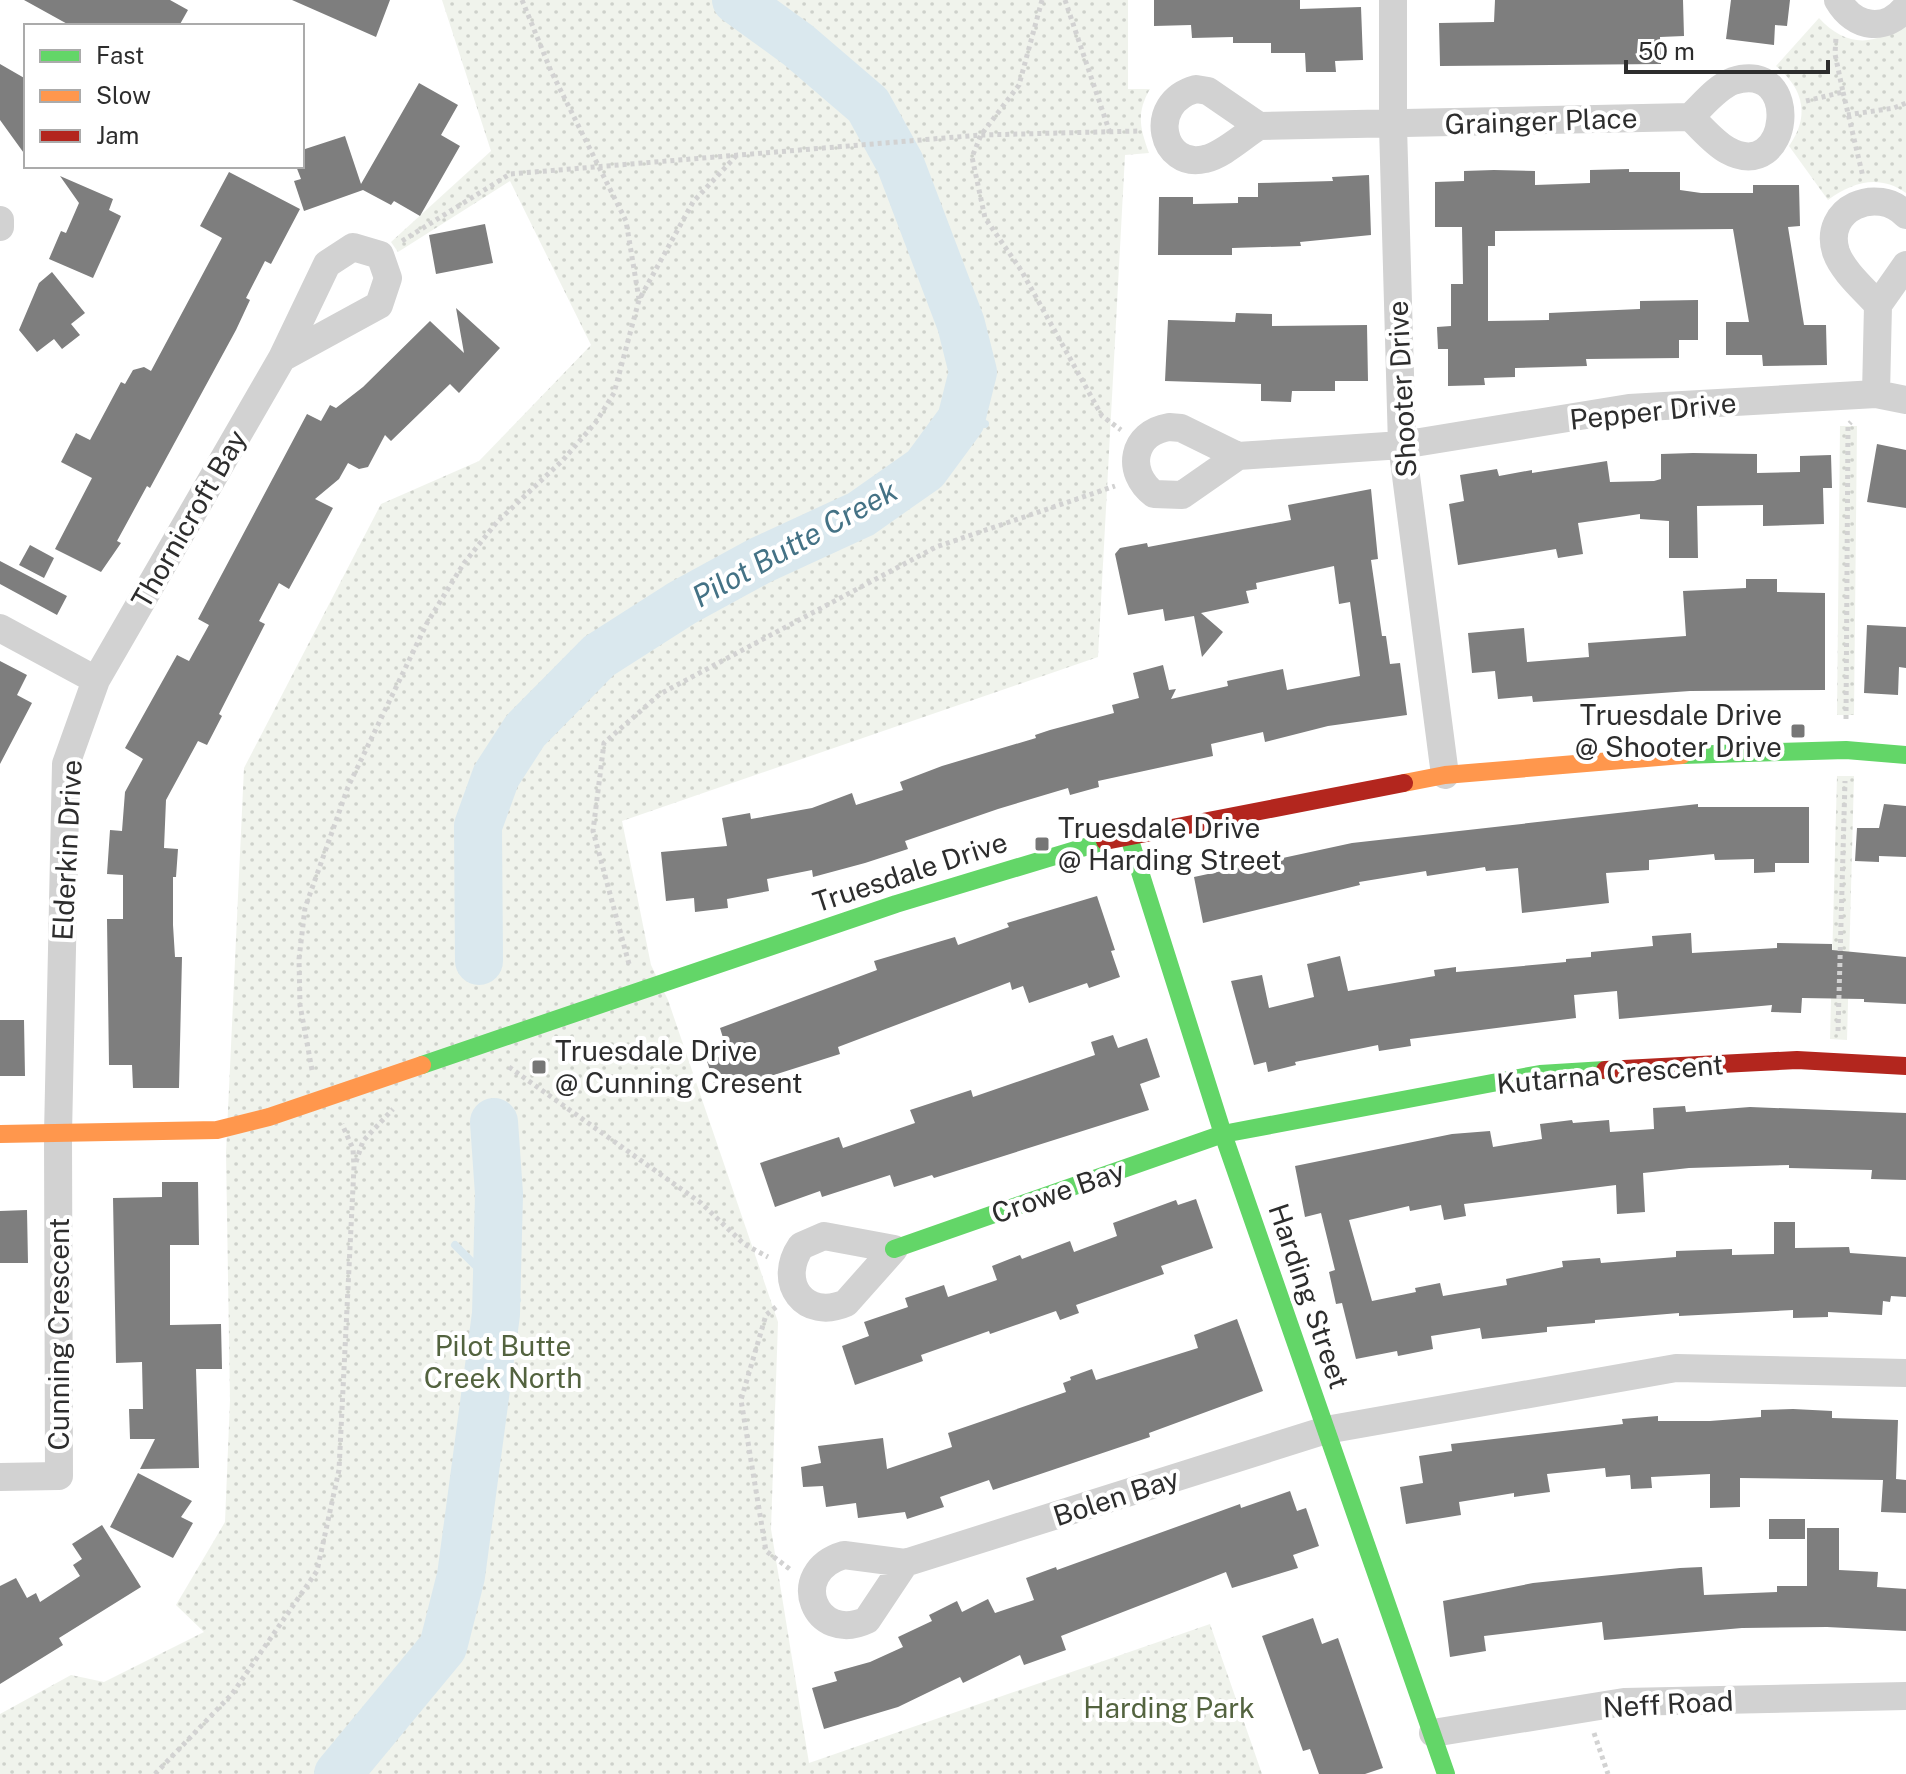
<svg xmlns="http://www.w3.org/2000/svg" width="1906" height="1774" viewBox="0 0 1906 1774" font-family="'Public Sans',sans-serif">
  <style>
    .park { fill: url(#park-dots) }
    .lines { fill: none; stroke-linecap: round; stroke-linejoin: round }
    .stream { stroke: #dae8ee; stroke-width: 8 }
    .river { stroke: #dae8ee; stroke-width: 48 }
    .building { fill: #7e7e7e }
    .path { stroke: #d2d2d2; stroke-width: 5; stroke-dasharray: 4 4; stroke-linecap: butt }
    .street { stroke: #d2d2d2; stroke-width: 28 }
    .fast { stroke: #63d668; stroke-width: 18 }
    .slow { stroke: #ff974d; stroke-width: 18 }
    .jam { stroke: #b3261e; stroke-width: 18 }
    .poi-dot { fill: #767676; stroke: #fff; stroke-width: 3 }
    .labels { text-anchor: middle; stroke-width: 8; stroke-linejoin: round; paint-order: stroke }
    .street-label { font-size: 28px; fill: #2d2d2d; stroke: #fff }
    .poi-label { font-size: 28px; fill: #2d2d2d; stroke: #fff; text-anchor: start }
    .park-label { font-size: 28px; fill: #53633f; stroke: #fff }
    .water-label { font-size: 30px; font-style: italic; fill: #447285; stroke: #fff }
  </style>
  <defs>
    <pattern id="park-dots" width="8" height="8" patternUnits="userSpaceOnUse" patternTransform="scale(2)"><rect width="8" height="8" fill="#f0f3ec"/><path d="M2 2h.1M6 6h.1" fill="none" stroke="#ced1cb" stroke-width="1.8" stroke-linecap="round"/></pattern>
  </defs>
  <rect width="100%" height="100%" fill="#fff"/>
  <path class="park" d="M 442,0 L 1128,0 L 1128,89 L 1150,89 C 1136,113 1140,128 1149,153 L 1125,155 L 1098,657 L 622,821 L 651,965 L 668,1000 L 778,1322 L 771,1529 L 809,1763 L 1210,1624 L 1262,1774 L 0,1774 L 0,1714 L 71,1675 L 104,1682 L 204,1632 L 176,1605 L 225,1522 L 230,1400 L 226,1153 L 244,768 L 381,504 L 479,461 L 591,345 L 510,181 L 398,252 L 391,242 L 491,151 Z
    M 1819,18 C 1845,47 1877,48 1906,20 L 1906,193 C 1879,174 1853,182 1828,200 L 1789,146 C 1810,116 1804,89 1776,66 Z
    M 1840,426 L 1857,426 L 1854,715 L 1837,715 Z
    M 1837,776 L 1854,776 L 1847,1040 L 1830,1039 Z"/>
  <g class="lines">
    <path class="stream" d="M 956,427 L 971,422 L 985,424
      M 455,1245 L 479,1269 L 497,1299
      M 496,1314 L 517,1300"/>
    <path class="river" d="M 479,961 L 478,826 L 496,776 L 525,731 L 599,656 L 682,603 L 759,561 L 861,514 L 925,469 L 961,420 L 973,372 L 961,324 L 900,163 L 868,105 L 798,45 L 736,0
      M 338,1774 L 443,1647 L 461,1576 L 496,1314 L 499,1194 L 494,1122"/>
  </g>
  <path class="building" d="M 24,0 L 170,0 L 188,10 L 179,26 L 71,26 Z
    M 292,0 L 390,0 L 376,37 Z
    M 1154,0 L 1300,0 L 1300,9 L 1361,7 L 1363,60 L 1335,61 L 1336,72 L 1306,72 L 1305,53 L 1271,53 L 1271,43 L 1233,43 L 1233,37 L 1192,38 L 1191,25 L 1154,26 Z
    M 1495,0 L 1683,0 L 1684,36 L 1660,37 L 1661,64 L 1440,66 L 1439,23 L 1494,22 Z
    M 1731,0 L 1790,0 L 1787,26 L 1775,25 L 1774,45 L 1726,39 Z
    M 0,64 L 26,79 L 26,156 L 0,120 Z
    M 419,83 L 458,105 L 441,135 L 460,146 L 420,216 L 394,201 L 391,205 L 363,190 L 304,211 L 294,181 L 301,179 L 296,166 L 302,166 L 302,150 L 345,136 L 361,184 Z
    M 1629,169 L 1629,172 L 1680,172 L 1680,190 L 1701,193 L 1753,193 L 1753,185 L 1799,185 L 1800,226 L 1788,227 L 1804,325 L 1826,325 L 1827,365 L 1763,366 L 1762,355 L 1726,355 L 1726,322 L 1749,322 L 1733,229 L 1495,231 L 1495,246 L 1488,246 L 1488,321 L 1549,320 L 1549,313 L 1640,309 L 1640,301 L 1698,300 L 1698,340 L 1679,340 L 1679,358 L 1586,359 L 1587,366 L 1515,368 L 1515,377 L 1484,378 L 1485,385 L 1448,386 L 1448,349 L 1438,349 L 1437,327 L 1451,326 L 1451,284 L 1463,284 L 1462,227 L 1435,227 L 1435,182 L 1464,181 L 1464,171 L 1494,170 L 1535,171 L 1535,185 L 1590,183 L 1590,170 Z
    M 229,172 L 300,209 L 271,264 L 265,261 L 246,298 L 250,300 L 236,330 L 150,488 L 147,486 L 117,541 L 121,543 L 101,572 L 55,549 L 92,478 L 61,462 L 76,433 L 90,440 L 121,382 L 125,384 L 133,370 L 144,367 L 151,371 L 222,238 L 200,226 Z
    M 1369,175 L 1371,235 L 1300,242 L 1301,246 L 1232,248 L 1232,255 L 1158,255 L 1159,197 L 1193,197 L 1193,204 L 1238,203 L 1238,197 L 1258,197 L 1258,183 L 1333,181 L 1332,177 Z
    M 60,176 L 113,199 L 109,210 L 121,216 L 93,278 L 49,259 L 61,231 L 66,233 L 79,203 Z
    M 485,224 L 493,263 L 436,274 L 429,235 Z
    M 52,272 L 85,313 L 71,324 L 80,335 L 62,349 L 54,339 L 37,352 L 19,330 L 39,283 Z
    M 456,308 L 500,348 L 459,393 L 450,384 L 391,441 L 385,435 L 368,467 L 359,469 L 348,463 L 339,479 L 315,499 L 333,508 L 289,589 L 279,583 L 259,621 L 265,624 L 219,714 L 222,716 L 207,745 L 198,741 L 166,800 L 164,848 L 178,849 L 176,877 L 173,877 L 173,925 L 175,957 L 182,957 L 179,1088 L 133,1088 L 132,1065 L 109,1065 L 107,919 L 123,919 L 123,875 L 107,874 L 110,830 L 122,831 L 125,792 L 143,759 L 125,748 L 177,655 L 189,661 L 209,625 L 198,619 L 307,414 L 321,421 L 330,405 L 336,408 L 363,387 L 430,321 L 464,353 Z
    M 1236,313 L 1272,314 L 1272,326 L 1367,325 L 1368,381 L 1335,381 L 1335,391 L 1292,391 L 1291,402 L 1261,401 L 1261,384 L 1165,381 L 1168,320 L 1235,322 Z
    M 1877,444 L 1906,450 L 1906,508 L 1867,502 Z
    M 1693,453 L 1757,454 L 1757,473 L 1800,472 L 1800,456 L 1831,455 L 1832,488 L 1823,488 L 1824,524 L 1763,526 L 1763,505 L 1697,506 L 1698,558 L 1669,558 L 1669,521 L 1640,519 L 1640,514 L 1578,523 L 1583,554 L 1558,558 L 1556,549 L 1458,565 L 1449,504 L 1464,501 L 1460,475 L 1497,469 L 1499,476 L 1532,470 L 1532,473 L 1607,461 L 1610,482 L 1654,481 L 1661,479 L 1661,454 Z
    M 1371,489 L 1378,559 L 1371,560 L 1382,636 L 1386,636 L 1390,664 L 1400,663 L 1407,715 L 1328,726 L 1265,742 L 1263,732 L 1211,744 L 1213,756 L 1098,781 L 1099,787 L 1070,795 L 1068,788 L 998,809 L 905,841 L 908,849 L 865,863 L 813,877 L 812,870 L 767,879 L 769,891 L 727,899 L 728,908 L 695,912 L 694,898 L 666,901 L 661,852 L 727,846 L 722,818 L 750,813 L 751,819 L 812,808 L 852,793 L 856,805 L 903,790 L 900,782 L 942,766 L 1036,738 L 1035,735 L 1050,730 L 1114,713 L 1112,705 L 1139,698 L 1133,673 L 1163,665 L 1169,690 L 1176,689 L 1171,699 L 1228,686 L 1227,681 L 1283,669 L 1287,690 L 1360,676 L 1350,602 L 1339,604 L 1334,566 L 1256,583 L 1257,589 L 1246,591 L 1249,603 L 1201,613 L 1223,632 L 1202,657 L 1194,616 L 1165,621 L 1163,609 L 1128,615 L 1115,554 L 1120,548 L 1147,543 L 1148,547 L 1291,520 L 1288,505 Z
    M 30,545 L 54,558 L 44,578 L 19,565 Z
    M 0,561 L 67,596 L 57,615 L 0,584 Z
    M 1746,579 L 1777,579 L 1777,592 L 1825,593 L 1825,690 L 1690,691 L 1533,702 L 1532,696 L 1498,699 L 1495,671 L 1472,673 L 1468,633 L 1524,628 L 1527,662 L 1589,657 L 1588,643 L 1686,636 L 1683,591 L 1746,588 Z
    M 1867,625 L 1906,627 L 1906,668 L 1899,667 L 1898,695 L 1864,693 Z
    M 0,661 L 27,675 L 17,695 L 32,703 L 0,764 Z
    M 1698,804 L 1698,807 L 1809,807 L 1809,863 L 1775,863 L 1775,872 L 1754,873 L 1754,859 L 1715,860 L 1714,854 L 1649,860 L 1649,870 L 1606,873 L 1609,903 L 1522,913 L 1518,868 L 1486,871 L 1485,867 L 1427,876 L 1426,871 L 1359,882 L 1360,885 L 1203,923 L 1194,877 L 1352,843 Z
    M 1884,804 L 1906,806 L 1906,857 L 1879,856 L 1879,862 L 1855,861 L 1857,828 L 1879,828 Z
    M 1097,896 L 1115,950 L 1111,951 L 1120,977 L 1089,988 L 1087,983 L 1029,1003 L 1023,986 L 1012,990 L 1010,982 L 838,1047 L 840,1054 L 717,1093 L 707,1061 L 728,1054 L 720,1028 L 877,970 L 874,961 L 955,937 L 958,945 L 1009,927 L 1007,923 Z
    M 1691,933 L 1692,953 L 1777,948 L 1777,943 L 1832,944 L 1832,950 L 1906,957 L 1906,1004 L 1864,1002 L 1864,999 L 1802,998 L 1801,1013 L 1771,1012 L 1772,1005 L 1619,1019 L 1617,991 L 1574,995 L 1576,1018 L 1410,1039 L 1411,1046 L 1379,1051 L 1378,1045 L 1295,1062 L 1296,1065 L 1268,1072 L 1266,1062 L 1254,1065 L 1231,981 L 1262,975 L 1269,1008 L 1314,997 L 1307,964 L 1340,956 L 1348,991 L 1435,976 L 1434,970 L 1456,967 L 1456,972 L 1566,962 L 1566,959 L 1591,957 L 1591,952 L 1653,946 L 1652,936 Z
    M 0,1020 L 24,1020 L 25,1076 L 0,1076 Z
    M 1113,1035 L 1118,1048 L 1147,1038 L 1160,1077 L 1140,1084 L 1149,1110 L 934,1178 L 932,1175 L 894,1187 L 890,1175 L 822,1197 L 820,1191 L 775,1207 L 760,1163 L 839,1137 L 843,1148 L 915,1123 L 910,1110 L 971,1090 L 973,1097 L 1095,1055 L 1091,1042 Z
    M 1685,1106 L 1686,1112 L 1750,1107 L 1906,1113 L 1906,1180 L 1871,1179 L 1872,1170 L 1789,1168 L 1789,1165 L 1689,1168 L 1643,1173 L 1645,1212 L 1617,1214 L 1616,1185 L 1464,1204 L 1466,1216 L 1444,1220 L 1441,1205 L 1410,1211 L 1409,1206 L 1349,1220 L 1372,1301 L 1416,1292 L 1415,1288 L 1440,1283 L 1443,1296 L 1507,1285 L 1506,1279 L 1563,1267 L 1562,1261 L 1600,1258 L 1601,1263 L 1676,1257 L 1676,1251 L 1732,1249 L 1732,1255 L 1774,1254 L 1774,1222 L 1795,1222 L 1795,1248 L 1849,1247 L 1850,1253 L 1906,1257 L 1906,1297 L 1891,1296 L 1890,1302 L 1883,1301 L 1882,1315 L 1828,1312 L 1828,1317 L 1793,1318 L 1793,1310 L 1679,1316 L 1679,1313 L 1595,1320 L 1595,1323 L 1547,1327 L 1547,1332 L 1482,1339 L 1480,1328 L 1431,1336 L 1433,1349 L 1398,1356 L 1397,1351 L 1356,1359 L 1342,1303 L 1336,1304 L 1329,1272 L 1335,1270 L 1321,1213 L 1305,1217 L 1295,1166 L 1452,1134 L 1490,1131 L 1493,1147 L 1542,1139 L 1540,1124 L 1572,1120 L 1573,1123 L 1609,1120 L 1610,1132 L 1654,1129 L 1653,1108 Z
    M 162,1182 L 198,1182 L 199,1245 L 170,1245 L 170,1325 L 221,1324 L 222,1369 L 196,1369 L 199,1468 L 140,1469 L 155,1439 L 130,1439 L 129,1409 L 143,1409 L 142,1362 L 116,1363 L 113,1198 L 162,1197 Z
    M 1196,1199 L 1213,1248 L 1161,1266 L 1164,1274 L 1076,1305 L 1079,1313 L 1060,1320 L 1056,1311 L 990,1334 L 989,1331 L 921,1355 L 923,1361 L 855,1385 L 842,1346 L 869,1336 L 864,1322 L 908,1307 L 905,1298 L 944,1285 L 948,1297 L 997,1280 L 992,1266 L 1020,1255 L 1022,1259 L 1070,1241 L 1074,1252 L 1117,1236 L 1113,1223 L 1176,1200 L 1178,1205 Z
    M 27,1210 L 28,1263 L 0,1263 L 0,1211 Z
    M 1237,1319 L 1263,1391 L 1149,1433 L 1150,1437 L 993,1490 L 989,1480 L 940,1497 L 944,1507 L 907,1519 L 905,1512 L 858,1518 L 856,1503 L 826,1507 L 823,1486 L 803,1487 L 801,1467 L 821,1463 L 818,1446 L 883,1438 L 887,1469 L 952,1447 L 948,1433 L 1066,1392 L 1063,1383 L 1071,1380 L 1070,1377 L 1092,1369 L 1096,1380 L 1198,1348 L 1194,1335 Z
    M 1793,1409 L 1832,1411 L 1832,1418 L 1898,1420 L 1896,1479 L 1906,1480 L 1906,1513 L 1881,1512 L 1883,1480 L 1740,1478 L 1740,1507 L 1710,1508 L 1710,1474 L 1651,1477 L 1652,1488 L 1631,1489 L 1630,1475 L 1606,1477 L 1605,1468 L 1547,1474 L 1550,1492 L 1514,1497 L 1514,1493 L 1459,1502 L 1461,1515 L 1406,1524 L 1400,1487 L 1423,1483 L 1419,1456 L 1452,1451 L 1451,1444 L 1623,1424 L 1622,1419 L 1658,1416 L 1658,1421 L 1710,1421 L 1761,1417 L 1761,1410 Z
    M 138,1473 L 192,1501 L 181,1517 L 193,1523 L 173,1558 L 110,1527 Z
    M 1290,1491 L 1297,1511 L 1306,1508 L 1319,1546 L 1293,1555 L 1298,1568 L 1232,1588 L 1226,1572 L 1061,1636 L 1066,1650 L 1024,1665 L 1020,1655 L 963,1683 L 960,1677 L 898,1707 L 824,1729 L 812,1688 L 837,1681 L 834,1672 L 870,1662 L 903,1647 L 898,1637 L 932,1621 L 929,1615 L 957,1601 L 962,1612 L 988,1599 L 995,1613 L 1034,1600 L 1026,1578 L 1056,1567 L 1057,1570 L 1240,1504 L 1241,1508 Z
    M 1769,1519 L 1805,1519 L 1805,1539 L 1769,1539 Z
    M 102,1525 L 141,1587 L 59,1638 L 63,1645 L 0,1684 L 0,1586 L 16,1578 L 27,1598 L 36,1593 L 40,1602 L 80,1576 L 73,1565 L 82,1559 L 72,1544 Z
    M 1807,1528 L 1839,1528 L 1839,1570 L 1878,1572 L 1877,1587 L 1906,1589 L 1906,1631 L 1827,1627 L 1742,1628 L 1604,1640 L 1602,1622 L 1484,1636 L 1486,1651 L 1450,1657 L 1443,1601 L 1533,1583 L 1680,1568 L 1702,1567 L 1704,1595 L 1777,1592 L 1777,1586 L 1807,1586 Z
    M 1313,1618 L 1322,1644 L 1338,1638 L 1383,1768 L 1365,1774 L 1319,1774 L 1310,1749 L 1303,1751 L 1262,1636 Z"/>
  <g class="lines">
    <path class="path" d="M 522,0 L 551,71 L 626,221 L 639,299
      M 1042,0 L 1019,85 L 981,135 L 972,157 L 985,218 L 1021,270 L 1102,416 L 1121,430
      M 1065,0 L 1110,133
      M 1843,92 L 1863,177
      M 1806,101 L 1843,92 L 1835,54 L 1836,37
      M 1847,115 L 1894,108 L 1906,103
      M 402,241 L 510,174 L 981,135 L 1139,131
      M 1846,719 L 1848,425 L 1851,422
      M 629,964 L 593,831 L 604,743 L 660,694 L 936,547 L 1115,486
      M 1838,1031 L 1845,781
      M 509,1067 L 701,1203 L 744,1244 L 768,1257
      M 312,1070 L 300,1005 L 299,959 L 305,908 L 348,787 L 427,623 L 464,563 L 497,522 L 563,460 L 596,422 L 614,393 L 639,300 L 693,202 L 736,156
      M 356,1162 L 363,1141 L 393,1109
      M 776,1307 L 766,1315 L 741,1400 L 766,1551 L 791,1570
      M 1594,1733 L 1608,1774
      M 155,1774 L 232,1694 L 317,1571 L 339,1470 L 354,1167 L 353,1149 L 342,1124"/>
    <path class="street" d="M 1393,0 L 1393,126 L 1402,445 L 1445,775
      M 1838,0 C 1854,28 1886,33 1906,7
      M 1196,89 L 1208,91 L 1259,126 C 1243,136 1223,155 1205,159 C 1162,170 1145,103 1196,89 Z
      M 1259,126 L 1690,117 C 1703,105 1717,87 1733,81 C 1803,58 1791,186 1727,150 C 1714,143 1701,127 1690,117
      M 0,220 L 0,227
      M 1878,305 C 1865,290 1843,272 1836,252 C 1822,208 1878,185 1906,215
      M 1876,394 L 1878,305 L 1906,265
      M 1169,427 L 1181,428 L 1238,456 L 1182,495 L 1154,494 C 1125,472 1132,433 1169,427 Z
      M 1238,456 L 1402,445 L 1629,408 L 1876,394 L 1906,400
      M 0,628 L 96,680 L 66,764 L 58,1134 L 59,1476 L 0,1477
      M 96,680 L 282,358 L 327,264 L 353,247 L 380,255 L 388,278 L 379,305 L 282,358
      M 824,1236 L 894,1249 L 846,1303 C 805,1321 776,1283 801,1246 Z
      M 844,1555 L 905,1563 L 867,1620 C 815,1645 786,1572 844,1555 Z
      M 905,1563 L 1326,1430 L 1676,1368 L 1906,1373
      M 1433,1733 L 1624,1702 L 1906,1696"/>
    <path class="fast" d="M 1682,755 L 1846,750 L 1906,755
      M 1128,834 L 1223,1134 L 1446,1774
      M 422,1065 L 896,904 L 1105,841
      M 894,1249 L 1223,1134 L 1540,1074 L 1605,1070"/>
    <path class="slow" d="M 1404,783 L 1445,775 L 1682,755
      M 0,1134 L 217,1130 L 269,1117 L 422,1065"/>
    <path class="jam" d="M 1105,841 L 1404,783
      M 1605,1070 L 1797,1060 L 1906,1066"/>
  </g>
  <g class="poi-dot">
    <rect x="1790" y="723" width="16" height="16" rx="4"/>
    <rect x="1034" y="836" width="16" height="16" rx="4"/>
    <rect x="531" y="1059" width="16" height="16" rx="4"/>
  </g>
  <g class="labels">
    <g class="street-label">
      <text transform="translate(1541 121) rotate(-2)" y="10">Grainger Place</text>
      <text transform="translate(1402 389) rotate(-93)" y="10">Shooter Drive</text>
      <text transform="translate(1653 411) rotate(-6)" y="10">Pepper Drive</text>
      <text transform="translate(189 519) rotate(-60)" y="10">Thornicroft Bay</text>
      <text transform="translate(67 850) rotate(-87)" y="10">Elderkin Drive</text>
      <text transform="translate(910 872) rotate(-18)" y="10">Truesdale Drive</text>
      <text transform="translate(1610 1074) rotate(-5)" y="10">Kutarna Crescent</text>
      <text transform="translate(1058 1192) rotate(-19)" y="10">Crowe Bay</text>
      <text transform="translate(1309 1296) rotate(71)" y="10">Harding Street</text>
      <text transform="translate(59 1334) rotate(-90)" y="10">Cunning Crescent</text>
      <text transform="translate(1116 1497) rotate(-18)" y="10">Bolen Bay</text>
      <text transform="translate(1668 1704) rotate(-3)" y="10">Neff Road</text>
    </g>
    <g class="poi-label">
      <text x="1782" y="725" text-anchor="end">Truesdale Drive<tspan x="1782" dy="32">@ Shooter Drive</tspan></text>
      <text x="1058" y="838">Truesdale Drive<tspan x="1058" dy="32">@ Harding Street</tspan></text>
      <text x="555" y="1061">Truesdale Drive<tspan x="555" dy="32">@ Cunning Cresent</tspan></text>
    </g>
    <g class="park-label">
      <text x="503" y="1356">Pilot Butte<tspan x="503" dy="32">Creek North</tspan></text>
      <text x="1169" y="1718">Harding Park</text>
    </g>
    <g class="water-label">
      <text transform="translate(795 544) rotate(-29)" y="10">Pilot Butte Creek</text>
    </g>
  </g>
  <rect x="24" y="24" width="280" height="144" fill="#ffffff" stroke="#ababab" stroke-width="2"/>
  <rect x="40" y="50" width="40" height="12" fill="#63d668" stroke="#ababab" stroke-width="2"/>
  <text x="96" y="64" font-size="24" fill="#2d2d2d">Fast</text>
  <rect x="40" y="90" width="40" height="12" fill="#ff974d" stroke="#ababab" stroke-width="2"/>
  <text x="96" y="104" font-size="24" fill="#2d2d2d">Slow</text>
  <rect x="40" y="130" width="40" height="12" fill="#b3261e" stroke="#ababab" stroke-width="2"/>
  <text x="96" y="144" font-size="24" fill="#2d2d2d">Jam</text>
  <path d="M1626 60v12h202v-12" fill="none" stroke="#2d2d2d" stroke-width="4"/>
  <text x="1638" y="60" font-size="24" fill="#2d2d2d" stroke="#ffffff" stroke-width="6" paint-order="stroke">50 m</text>
</svg>
